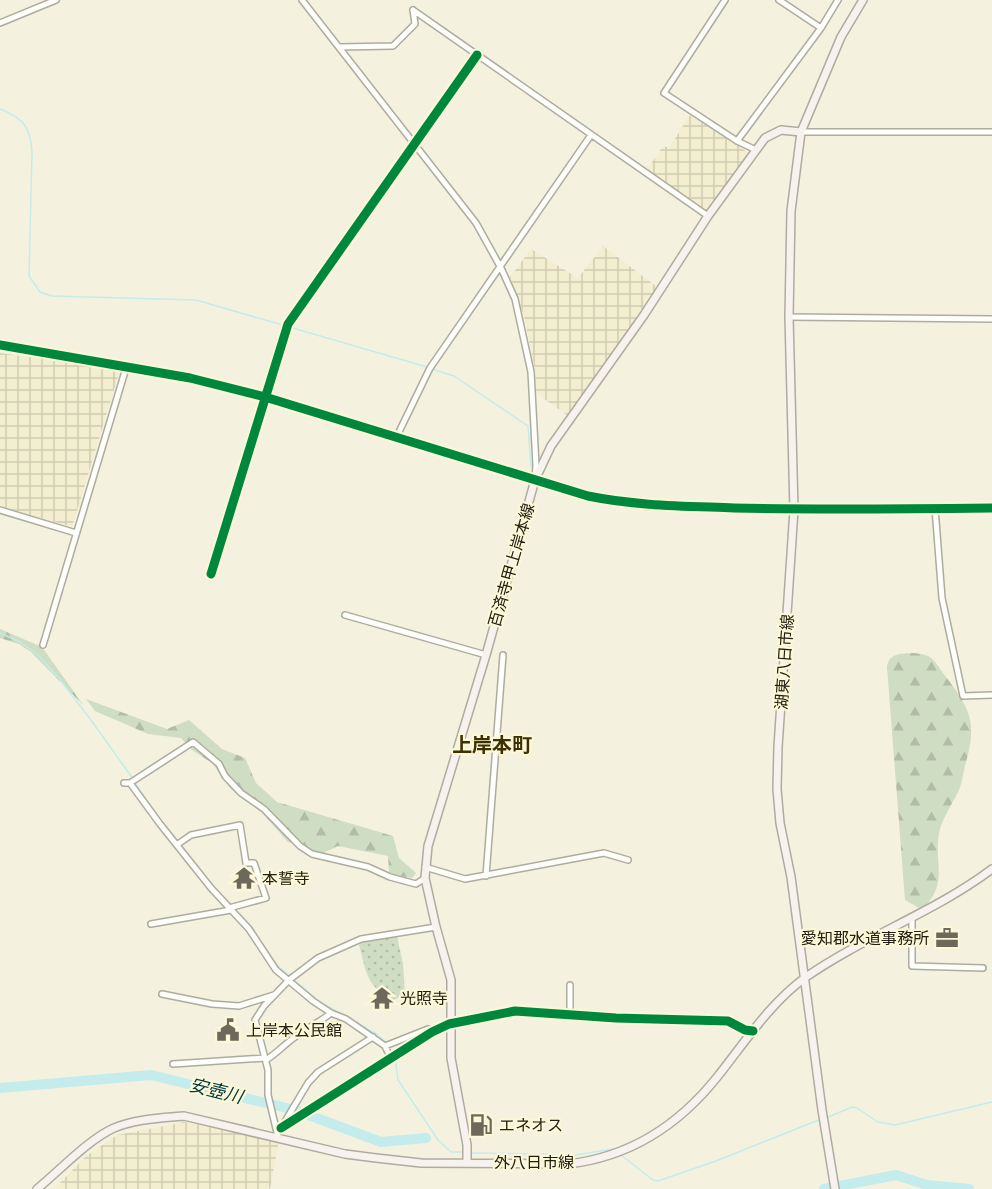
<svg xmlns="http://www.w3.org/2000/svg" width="992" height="1189" viewBox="0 0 992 1189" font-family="'Varela Round','Noto Sans JP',sans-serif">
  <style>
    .industrial { fill: url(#industrial-grid) }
    .forest { fill: url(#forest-firs) }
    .park { fill: url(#park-dots) }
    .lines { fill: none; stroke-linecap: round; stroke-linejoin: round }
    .stream { stroke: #c4ecec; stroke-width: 1.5 }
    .river { stroke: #c4ecec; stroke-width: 10 }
    .street-casing { stroke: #aeac9f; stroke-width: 8 }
    .secondary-casing { stroke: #aeac9f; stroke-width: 10 }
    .street { stroke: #fdfdfa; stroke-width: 5 }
    .secondary { stroke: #f7f2ed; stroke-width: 7 }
    .cycleway-casing { stroke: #fcf7d7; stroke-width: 13 }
    .cycleway { stroke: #00873e; stroke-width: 9 }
    .labels { text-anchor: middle; stroke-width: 4.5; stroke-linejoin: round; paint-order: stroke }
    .street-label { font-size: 16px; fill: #222014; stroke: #fcf7d7 }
    .poi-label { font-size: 16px; fill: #222014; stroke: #fcf7d7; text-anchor: start }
    .water-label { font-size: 18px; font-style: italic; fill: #00383d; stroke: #fcf7d7 }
    .quarter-label { font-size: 20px; font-weight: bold; fill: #3b3105; stroke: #fcf7d7 }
  </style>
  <defs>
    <pattern id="industrial-grid" width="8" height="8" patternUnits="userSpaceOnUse" patternTransform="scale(1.5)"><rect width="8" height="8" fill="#f3eed0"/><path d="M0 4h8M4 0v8" fill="none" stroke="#d0ccb2"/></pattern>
    <pattern id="forest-firs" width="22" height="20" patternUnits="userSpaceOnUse" patternTransform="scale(1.5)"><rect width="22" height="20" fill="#cfddc2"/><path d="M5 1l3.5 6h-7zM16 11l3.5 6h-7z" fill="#b1bda6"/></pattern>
    <pattern id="park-dots" width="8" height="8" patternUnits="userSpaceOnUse" patternTransform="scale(1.5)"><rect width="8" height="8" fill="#cfddc2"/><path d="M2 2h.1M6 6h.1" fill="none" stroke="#b1bda6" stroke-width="1.8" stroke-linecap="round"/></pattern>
  </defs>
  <rect width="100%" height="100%" fill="#f4f1df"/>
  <path class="industrial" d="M 690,115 L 749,153 L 707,211 L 647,170 L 663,146 L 669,148 Z
    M 603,246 L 657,287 L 568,416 L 536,393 L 535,370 L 524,316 L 510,277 L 531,249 L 578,278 Z
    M 0,353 L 120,370 L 72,527 L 0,506 Z
    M 184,1122 L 279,1141 L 270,1189 L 54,1189 L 86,1156 L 117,1135 Z"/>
  <path class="forest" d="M 0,629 L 42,647 L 84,706 L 31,652 L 19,644 L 0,638 Z
    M 912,653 C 934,654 934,661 946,677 C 972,711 977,724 965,766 C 963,774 962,784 958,792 C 952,804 944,816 940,829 C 932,859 950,882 924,907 L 919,908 L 905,900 L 887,667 C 889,653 900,654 912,653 Z
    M 86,699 L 167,729 L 189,720 L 222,749 L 245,758 L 256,783 L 277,802 L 393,836 L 399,858 L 416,873 L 412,878 L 394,875 L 389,872 L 388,856 L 338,846 L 321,854 L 288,842 L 256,806 L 231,789 L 212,763 L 192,750 L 181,738 L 148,734 L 95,711 Z"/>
  <path class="park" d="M 397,936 L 403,964 L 405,994 L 392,1001 C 386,994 379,992 374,986 C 365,975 363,959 359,945 L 362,941 Z"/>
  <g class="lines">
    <path class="stream" d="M 0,109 C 23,118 31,127 32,153 L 29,276 L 40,292 L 52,296 L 196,300 L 427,367
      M 432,369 L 454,376 L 528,426 L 531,466
      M 0,633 L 20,642 L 38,655 L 61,681 L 91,720 L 133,779
      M 135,783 L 163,824
      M 255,933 L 267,951
      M 272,961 L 320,1002 L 345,1016
      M 354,1021 L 378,1035 L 387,1044
      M 395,1058 L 398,1080 L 438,1140 L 451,1152 L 463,1152
      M 826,1118 L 852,1107 L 857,1108 L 878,1122 L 895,1125 L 992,1102
      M 471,1153 L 547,1154 L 563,1157 L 613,1149 L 615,1150
      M 621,1155 L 653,1180 L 658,1181 L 716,1161 L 821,1119"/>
    <path class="river" d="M 0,1088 L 151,1075 L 295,1110 L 381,1142 L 426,1138
      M 824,1189 L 896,1175 L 927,1185 L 969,1189"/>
    <g class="street-casing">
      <path id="street" d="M 725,0 L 664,93 L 737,141 L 756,150
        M 779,0 L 821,28
        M 413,10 L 708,216
        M 0,23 L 56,0
        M 339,47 L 393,46 L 415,24 L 413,10
        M 801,132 L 992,132
        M 737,141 L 821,28 L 838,0
        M 789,317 L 992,319
        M 0,345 L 190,378 L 265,397 L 535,480 L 536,465 L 531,372 L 515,299 L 501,268 L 476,223 L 302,0
        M 397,436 L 430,368 L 591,135
        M 935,508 L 942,598 L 963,696 L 992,695
        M 861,509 L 992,508
        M 0,510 L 76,533
        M 211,574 L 288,324 L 477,55
        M 345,615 L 486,655
        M 43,645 L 126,368
        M 124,783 L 130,783 L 160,824 L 211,888 L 249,929 L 276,970 L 313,1001 L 331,1013 L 346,1019 L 385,1046 L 391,1059
        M 130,783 L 193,742 L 219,764 L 225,776 L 241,793 L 264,809 L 300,846 L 312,854 L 368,867 L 390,877 L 416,884 L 425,878
        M 178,844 L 191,835 L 240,825 L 246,863 L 254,863 L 266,898 L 229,908
        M 425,867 L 465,879 L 604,853 L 628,860
        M 486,876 L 503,655
        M 912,917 L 912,966 L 983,968
        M 151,924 L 231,910
        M 162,994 L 212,1004 L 239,1006 L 274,995
        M 570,1015 L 570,985
        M 385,1046 L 428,1029 L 437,1030
        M 266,1060 C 277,1053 285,1044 295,1037 C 307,1028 320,1022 331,1013
        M 173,1064 L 265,1058
        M 284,1123 L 308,1083 L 318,1072 L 373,1037
        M 281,1128 L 432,1032 L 449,1024 L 515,1011 L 616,1018 L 728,1021 L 745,1030 L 753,1031
        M 278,1137 L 268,1095 L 268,1070 L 255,1020 L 264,1006 L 289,980 L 318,958 L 361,939 L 436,927"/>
    </g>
    <g class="secondary-casing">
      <path id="secondary" d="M 801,132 L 791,211 L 789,317 L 794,510 L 778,747 L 777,789 L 780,823 L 791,877 L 822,1110 L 835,1189
        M 535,480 C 574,493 612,502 653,506 L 861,509
        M 467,1163 L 467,1145 L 451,1058 L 451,980 L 436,927 L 425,878 L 428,846 L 486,655 L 535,480 L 551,446 L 644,315 L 708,216 L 765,138 L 781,130 L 801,132 L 841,37 L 863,0
        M 37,1189 C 59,1171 89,1139 114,1128 C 135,1119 162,1118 184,1116 L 345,1154 L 376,1158 L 421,1163 L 568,1164 C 630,1157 680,1124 718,1076 C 745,1042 770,1003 806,977 C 865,936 935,912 992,869"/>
    </g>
    <use href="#street" class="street"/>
    <use href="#secondary" class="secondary"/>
    <g class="cycleway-casing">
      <path id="cycleway" d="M 0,345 L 190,378 L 265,397 L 588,496 C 637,506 685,506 734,508 C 820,510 906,509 992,508
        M 211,574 L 288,324 L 477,55
        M 281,1128 L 432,1032 L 449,1024 L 515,1011 L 616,1018 L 728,1021 L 745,1030 L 753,1031"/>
    </g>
    <use href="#cycleway" class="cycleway"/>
  </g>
  <defs>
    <g id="temple-bare" transform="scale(1.8)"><path d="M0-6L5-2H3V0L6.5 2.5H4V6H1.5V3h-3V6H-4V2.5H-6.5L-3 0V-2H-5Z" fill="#6c695b" stroke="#fcf7d7" stroke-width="2.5" paint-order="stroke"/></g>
    <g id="office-bare" transform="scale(1.8)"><path d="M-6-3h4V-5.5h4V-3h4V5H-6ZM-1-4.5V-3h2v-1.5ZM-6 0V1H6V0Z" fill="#6c695b" stroke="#fcf7d7" stroke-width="2.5" paint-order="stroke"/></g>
    <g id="civic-bare" transform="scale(1.8)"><path d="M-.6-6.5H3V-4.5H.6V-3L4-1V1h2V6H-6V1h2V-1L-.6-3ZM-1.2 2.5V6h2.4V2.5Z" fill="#6c695b" stroke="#fcf7d7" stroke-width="2.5" paint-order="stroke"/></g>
    <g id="fuel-bare" transform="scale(1.8)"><path d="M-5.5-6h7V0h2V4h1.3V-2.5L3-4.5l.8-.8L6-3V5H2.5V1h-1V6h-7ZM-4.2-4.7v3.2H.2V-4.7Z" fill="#6c695b" stroke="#fcf7d7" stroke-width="2.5" paint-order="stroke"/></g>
  </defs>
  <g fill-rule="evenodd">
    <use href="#temple-bare" x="244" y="878"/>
    <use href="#office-bare" x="947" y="938"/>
    <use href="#temple-bare" x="382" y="998"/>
    <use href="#civic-bare" x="228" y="1030"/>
    <use href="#fuel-bare" x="481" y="1125"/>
  </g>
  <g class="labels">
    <g class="street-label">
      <text transform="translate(511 565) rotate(-74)" y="6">百済寺甲上岸本線</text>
      <text transform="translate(784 662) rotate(-86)" y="6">湖東八日市線</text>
      <text x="534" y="1168">外八日市線</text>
    </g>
    <g class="poi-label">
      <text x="262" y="884">本誓寺</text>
      <text x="929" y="944" text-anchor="end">愛知郡水道事務所</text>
      <text x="400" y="1004">光照寺</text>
      <text x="246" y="1036">上岸本公民館</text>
      <text x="499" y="1131">エネオス</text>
    </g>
    <g class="water-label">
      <text transform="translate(216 1091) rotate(14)" y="6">安壺川</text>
    </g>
    <g class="quarter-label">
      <text x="492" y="752">上岸本町</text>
    </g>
  </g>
</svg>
